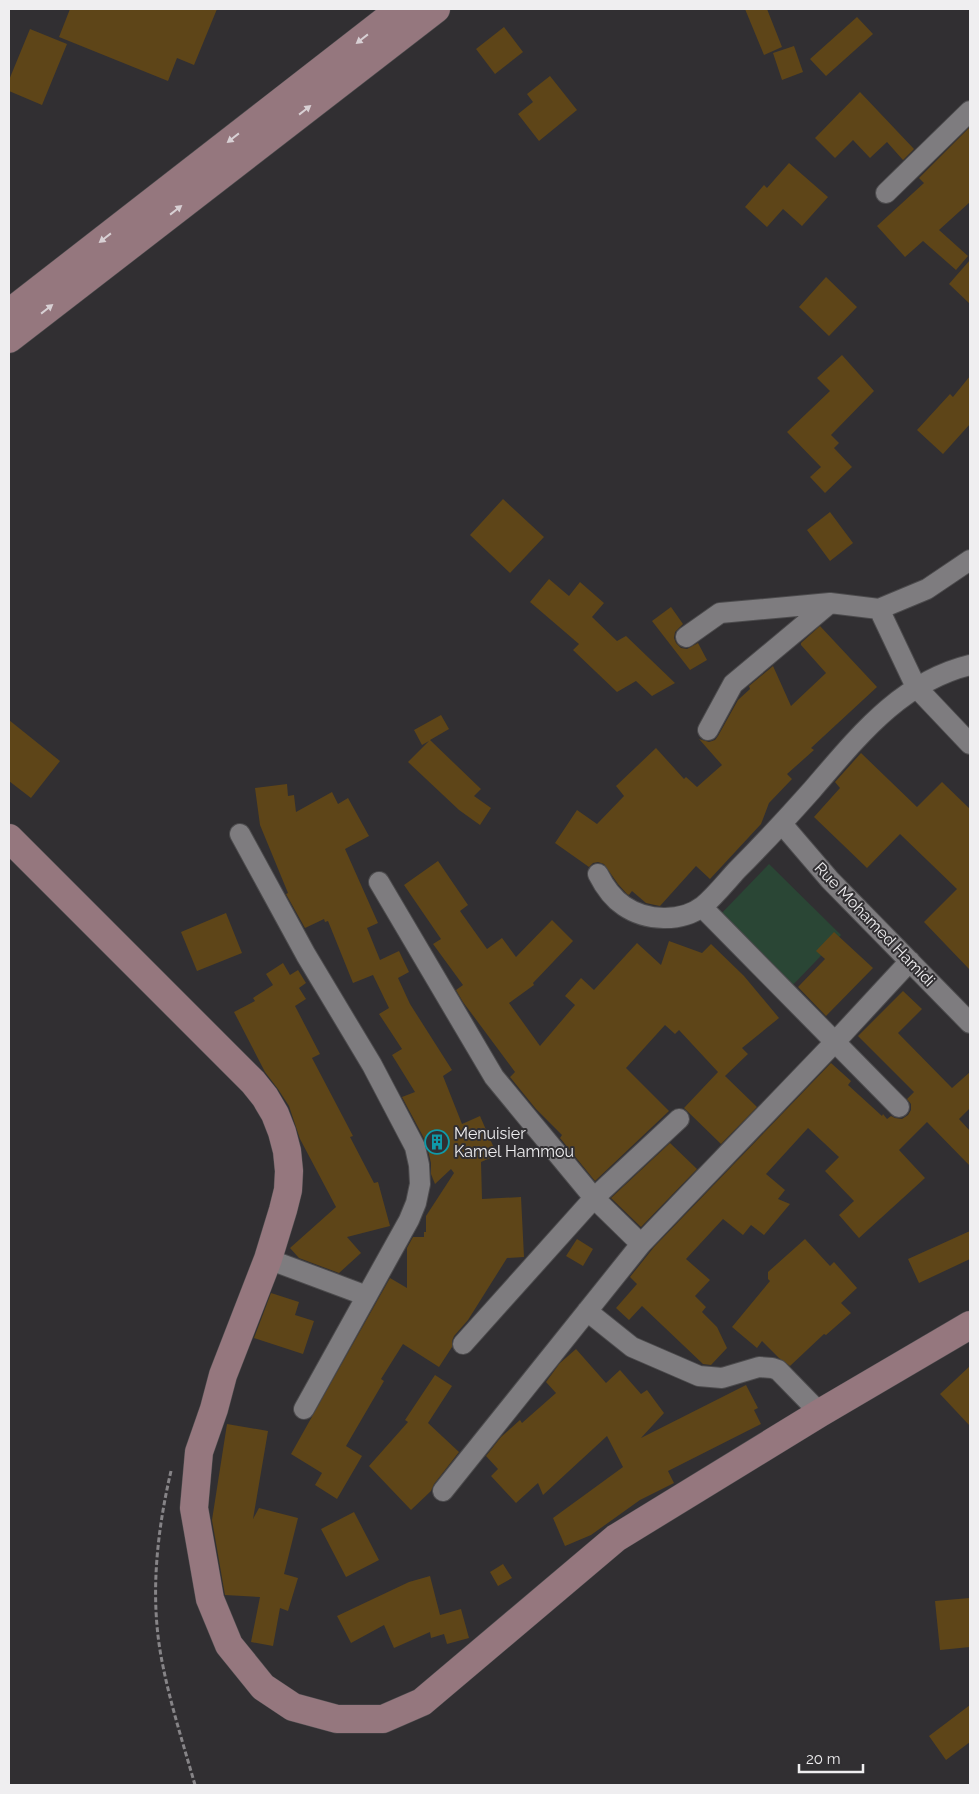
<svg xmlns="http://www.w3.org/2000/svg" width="979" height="1794" viewBox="0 0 979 1794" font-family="Raleway,sans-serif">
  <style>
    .green { fill: #2a4635 }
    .building { fill: #5e4518 }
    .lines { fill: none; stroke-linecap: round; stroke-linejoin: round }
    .street-casing { stroke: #4c4b4d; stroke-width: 22 }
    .secondary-casing { stroke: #4c4b4d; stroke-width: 29 }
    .path { stroke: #868487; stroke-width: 3; stroke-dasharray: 5 2.5; stroke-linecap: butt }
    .street { stroke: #7e7c7f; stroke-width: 20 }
    .secondary { stroke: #95777e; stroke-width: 28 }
    .oneway { fill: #d8d0d4 }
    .labels { text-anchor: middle; stroke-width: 4; stroke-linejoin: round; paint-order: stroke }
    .street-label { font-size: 16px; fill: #efeef0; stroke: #312f32 }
    .poi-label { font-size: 16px; fill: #efeef0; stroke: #312f32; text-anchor: start }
  </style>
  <rect width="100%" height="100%" fill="#312f32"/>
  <path class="green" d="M 769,864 L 841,935 L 789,989 L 717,918 Z"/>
  <path class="building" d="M 70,9 L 217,9 L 194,65 L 177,58 L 168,81 L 59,37 Z
    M 745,9 L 767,9 L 782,47 L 764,55 Z
    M 857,17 L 873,34 L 826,76 L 810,59 Z
    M 504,27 L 523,52 L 495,74 L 476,49 Z
    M 30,29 L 67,44 L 42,105 L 9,91 L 9,80 Z
    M 794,46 L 803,72 L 782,80 L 773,53 Z
    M 550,76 L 577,110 L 539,141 L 518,114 L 533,102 L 527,94 Z
    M 860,92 L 914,149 L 903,160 L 887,142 L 870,158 L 853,140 L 835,158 L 815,138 Z
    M 970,127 L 970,202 L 939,230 L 968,256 L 956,270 L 923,241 L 905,257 L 877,226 L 924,183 L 919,178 Z
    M 789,163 L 828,197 L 802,226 L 783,209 L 767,227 L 745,207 L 764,185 L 767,188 Z
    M 970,260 L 970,304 L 949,284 Z
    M 826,277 L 857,307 L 829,336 L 799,307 Z
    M 842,355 L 874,391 L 831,435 L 839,443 L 834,448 L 852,467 L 825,493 L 810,477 L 821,467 L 787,432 L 830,391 L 817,378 Z
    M 970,376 L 970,424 L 943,454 L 917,430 L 950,394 L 953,397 Z
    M 503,499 L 544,537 L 510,573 L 470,535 Z
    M 830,512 L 853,543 L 830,561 L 807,530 Z
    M 549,579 L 569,596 L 580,582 L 604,603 L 592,617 L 617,641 L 626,636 L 675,683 L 652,696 L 636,681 L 617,692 L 573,650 L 579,644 L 530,602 Z
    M 671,607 L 683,624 L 675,632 L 674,638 L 676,643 L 681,648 L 687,649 L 698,643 L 707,660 L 690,670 L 652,621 Z
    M 820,626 L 877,687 L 811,748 L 814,750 L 787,774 L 792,779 L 769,803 L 761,824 L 710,879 L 696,866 L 660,906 L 655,905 L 646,903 L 632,891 L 629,895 L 627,894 L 618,884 L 604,864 L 598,862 L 593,863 L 589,867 L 555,843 L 577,810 L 597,824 L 624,796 L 616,786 L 656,748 L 684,779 L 686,777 L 697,787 L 722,765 L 699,739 L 709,742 L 715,740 L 718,736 L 738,700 L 750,689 L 749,686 L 773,666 L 791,706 L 826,673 L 801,645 L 801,643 Z
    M 441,715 L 449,729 L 430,740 L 481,789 L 474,796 L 491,808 L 480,825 L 459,810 L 408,762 L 429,741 L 422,745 L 414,730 Z
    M 9,720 L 60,761 L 31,798 L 9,781 Z
    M 861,753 L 917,807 L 942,782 L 970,809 L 970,970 L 924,922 L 957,889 L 900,834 L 867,868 L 814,817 L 840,788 L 835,782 Z
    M 287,784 L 288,796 L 294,795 L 296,812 L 332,792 L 338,804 L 348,798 L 369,836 L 345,849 L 378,923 L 367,928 L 380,960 L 399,951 L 409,972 L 398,978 L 410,1004 L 452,1070 L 443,1076 L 462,1124 L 480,1116 L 497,1155 L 481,1162 L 482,1199 L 521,1197 L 524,1257 L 507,1258 L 468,1320 L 454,1336 L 452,1341 L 452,1347 L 439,1367 L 403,1344 L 381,1379 L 384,1381 L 346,1446 L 362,1456 L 337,1499 L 315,1485 L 322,1473 L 291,1454 L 390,1278 L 407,1288 L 407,1248 L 413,1237 L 424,1237 L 424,1232 L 426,1232 L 426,1216 L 454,1173 L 451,1169 L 435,1184 L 431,1174 L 431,1163 L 426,1142 L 402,1097 L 415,1092 L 392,1055 L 402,1049 L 379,1014 L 389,1008 L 373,975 L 353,983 L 328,921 L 325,922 L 324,919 L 305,928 L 286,894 L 288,893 L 260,825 L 255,788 Z
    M 438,861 L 468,905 L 460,911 L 487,949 L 502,938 L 516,957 L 552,920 L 573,941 L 533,983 L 534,985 L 509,1003 L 540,1046 L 575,1005 L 565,996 L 581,978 L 594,990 L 637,943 L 661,965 L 669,941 L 702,953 L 711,944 L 744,976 L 779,1018 L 742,1048 L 748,1054 L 725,1076 L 757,1107 L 721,1144 L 684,1108 L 718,1072 L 679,1030 L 675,1034 L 665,1025 L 626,1068 L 669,1111 L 595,1181 L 560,1138 L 562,1135 L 536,1109 L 510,1077 L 515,1072 L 463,1002 L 456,990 L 463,985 L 433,944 L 441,939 L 404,885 Z
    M 226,913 L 242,953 L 197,971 L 181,932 Z
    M 834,932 L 873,968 L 826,1016 L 798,987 L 825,959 L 816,951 Z
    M 283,963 L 290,975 L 298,970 L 306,983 L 299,988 L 306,999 L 295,1006 L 320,1054 L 312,1058 L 353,1136 L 350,1137 L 374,1183 L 378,1182 L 390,1226 L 347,1237 L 361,1253 L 339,1273 L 299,1258 L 290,1248 L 336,1207 L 300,1139 L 289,1106 L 278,1089 L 265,1072 L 234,1012 L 255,1001 L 253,998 L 273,985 L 266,974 Z
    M 903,991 L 922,1009 L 898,1033 L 952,1088 L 970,1072 L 970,1108 L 959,1119 L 970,1131 L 970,1166 L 927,1122 L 899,1150 L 925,1178 L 859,1238 L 839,1215 L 854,1201 L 825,1171 L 839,1157 L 808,1128 L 766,1174 L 785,1190 L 778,1199 L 790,1204 L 764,1235 L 751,1225 L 743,1235 L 723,1219 L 686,1259 L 710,1280 L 695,1296 L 706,1307 L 702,1312 L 717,1327 L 727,1348 L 711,1365 L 703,1364 L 642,1306 L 629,1320 L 616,1308 L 637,1284 L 630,1277 L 654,1247 L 831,1063 L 851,1081 L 848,1085 L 882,1116 L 883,1114 L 887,1119 L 891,1116 L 895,1118 L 902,1119 L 908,1115 L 911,1110 L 911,1104 L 907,1099 L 914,1092 L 858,1036 Z
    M 670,1143 L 697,1169 L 641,1227 L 611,1198 Z
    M 970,1231 L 970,1259 L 919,1283 L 908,1259 Z
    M 577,1239 L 593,1249 L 583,1266 L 566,1256 Z
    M 805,1239 L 830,1266 L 834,1262 L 857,1288 L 841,1303 L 851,1313 L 826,1335 L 824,1334 L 790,1366 L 779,1358 L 762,1341 L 757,1348 L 732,1327 L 770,1281 L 768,1279 L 768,1272 Z
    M 271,1293 L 299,1302 L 295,1315 L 314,1321 L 303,1354 L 254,1338 Z
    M 576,1349 L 606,1383 L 620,1370 L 641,1394 L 647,1390 L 664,1413 L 641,1438 L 746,1385 L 758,1408 L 754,1410 L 761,1424 L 668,1471 L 674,1483 L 640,1500 L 591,1535 L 565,1546 L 553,1518 L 623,1467 L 607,1436 L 543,1495 L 538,1483 L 516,1503 L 491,1476 L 498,1469 L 486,1456 L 501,1437 L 520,1420 L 522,1423 L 556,1393 L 546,1382 L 560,1363 Z
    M 970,1366 L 970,1426 L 940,1394 Z
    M 435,1375 L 452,1386 L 428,1423 L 459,1452 L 434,1484 L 431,1491 L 411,1510 L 369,1466 L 408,1422 L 405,1420 Z
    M 227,1424 L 268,1431 L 253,1519 L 259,1508 L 298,1518 L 284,1574 L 298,1578 L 288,1611 L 280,1608 L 273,1646 L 251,1642 L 260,1597 L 225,1595 L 212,1520 Z
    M 354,1512 L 379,1560 L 346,1577 L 321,1529 Z
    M 503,1564 L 512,1578 L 498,1586 L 490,1572 Z
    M 430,1576 L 440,1615 L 461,1609 L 469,1638 L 447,1644 L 444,1634 L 431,1638 L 430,1632 L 394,1648 L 384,1625 L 351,1643 L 337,1616 L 409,1582 Z
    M 970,1598 L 970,1647 L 940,1650 L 935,1601 Z
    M 970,1705 L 970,1742 L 946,1760 L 929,1736 Z"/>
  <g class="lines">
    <g class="street-casing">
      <path id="street" d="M 886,193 L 970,111
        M 879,609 L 916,687 L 970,744
        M 686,637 L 720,613 L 830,603
        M 708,730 L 733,684 L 830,603 L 879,609 L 927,589 L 970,560
        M 782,824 L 830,880 L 970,1023
        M 240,834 L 306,955 L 372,1065 L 415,1147 L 419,1165 L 420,1184 L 416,1203 L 409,1220 L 304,1409
        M 598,874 C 604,886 612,898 624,906 C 646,921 681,923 703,906 C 715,896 726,882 737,870 C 763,844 788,817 812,790 C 857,738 900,682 970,665
        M 379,882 L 494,1077 L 594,1198 L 641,1244
        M 702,907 L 899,1107
        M 268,1259 L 367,1296
        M 587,1311 L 632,1347 L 699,1376 L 722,1378 L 759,1367 L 772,1368 L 778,1370 L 820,1413
        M 463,1344 L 594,1198 L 679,1119
        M 443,1491 L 641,1244 L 835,1042 L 910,961"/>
    </g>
    <g class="secondary-casing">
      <path id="secondary" d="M 9,313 L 400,9
        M 9,339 L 436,9
        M 9,838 L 253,1082 L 265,1097 L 275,1114 L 282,1132 L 287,1151 L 289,1171 L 288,1190 L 283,1210 L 268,1259 L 223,1375 L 214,1409 L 199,1452 L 194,1508 L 210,1599 L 229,1645 L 263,1687 L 293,1707 L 337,1719 L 383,1719 L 422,1702 L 616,1538 L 820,1413 L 970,1325"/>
    </g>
    <path class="path" d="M 171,1471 C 157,1531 150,1595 161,1656 C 169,1700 183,1743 195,1785"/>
    <use href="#street" class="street"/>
    <use href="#secondary" class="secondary"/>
  </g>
  <defs><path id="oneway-solid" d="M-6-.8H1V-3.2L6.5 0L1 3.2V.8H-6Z" transform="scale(1.25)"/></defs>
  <g class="oneway">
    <use href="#oneway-solid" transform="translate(362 39) rotate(142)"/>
    <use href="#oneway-solid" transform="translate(305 110) rotate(-38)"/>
    <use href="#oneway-solid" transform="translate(233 138) rotate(142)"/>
    <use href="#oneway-solid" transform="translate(176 210) rotate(-38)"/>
    <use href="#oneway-solid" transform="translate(105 238) rotate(142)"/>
    <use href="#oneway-solid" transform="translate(47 309) rotate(-38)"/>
  </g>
  <defs>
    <g id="building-ring" transform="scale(1.25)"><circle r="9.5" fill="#312f32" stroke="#0f9aa8" stroke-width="1.5"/><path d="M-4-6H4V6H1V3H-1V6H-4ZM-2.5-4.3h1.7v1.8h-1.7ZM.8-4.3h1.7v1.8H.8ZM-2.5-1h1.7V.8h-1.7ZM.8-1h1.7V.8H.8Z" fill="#0f9aa8"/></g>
  </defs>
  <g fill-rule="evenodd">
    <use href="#building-ring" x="437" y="1142"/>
  </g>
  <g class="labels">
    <g class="street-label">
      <text transform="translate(875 924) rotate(46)" y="6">Rue Mohamed Hamidi</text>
    </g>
    <g class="poi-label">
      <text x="454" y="1139">Menuisier<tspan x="454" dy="18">Kamel Hammou</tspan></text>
    </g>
  </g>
  <rect width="979" height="1794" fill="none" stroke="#efeef0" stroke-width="20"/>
  <path d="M799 1764v8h64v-8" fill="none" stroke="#efeef0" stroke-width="2.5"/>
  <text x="806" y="1764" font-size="15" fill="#efeef0" stroke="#312f32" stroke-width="4" paint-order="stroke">20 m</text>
</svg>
